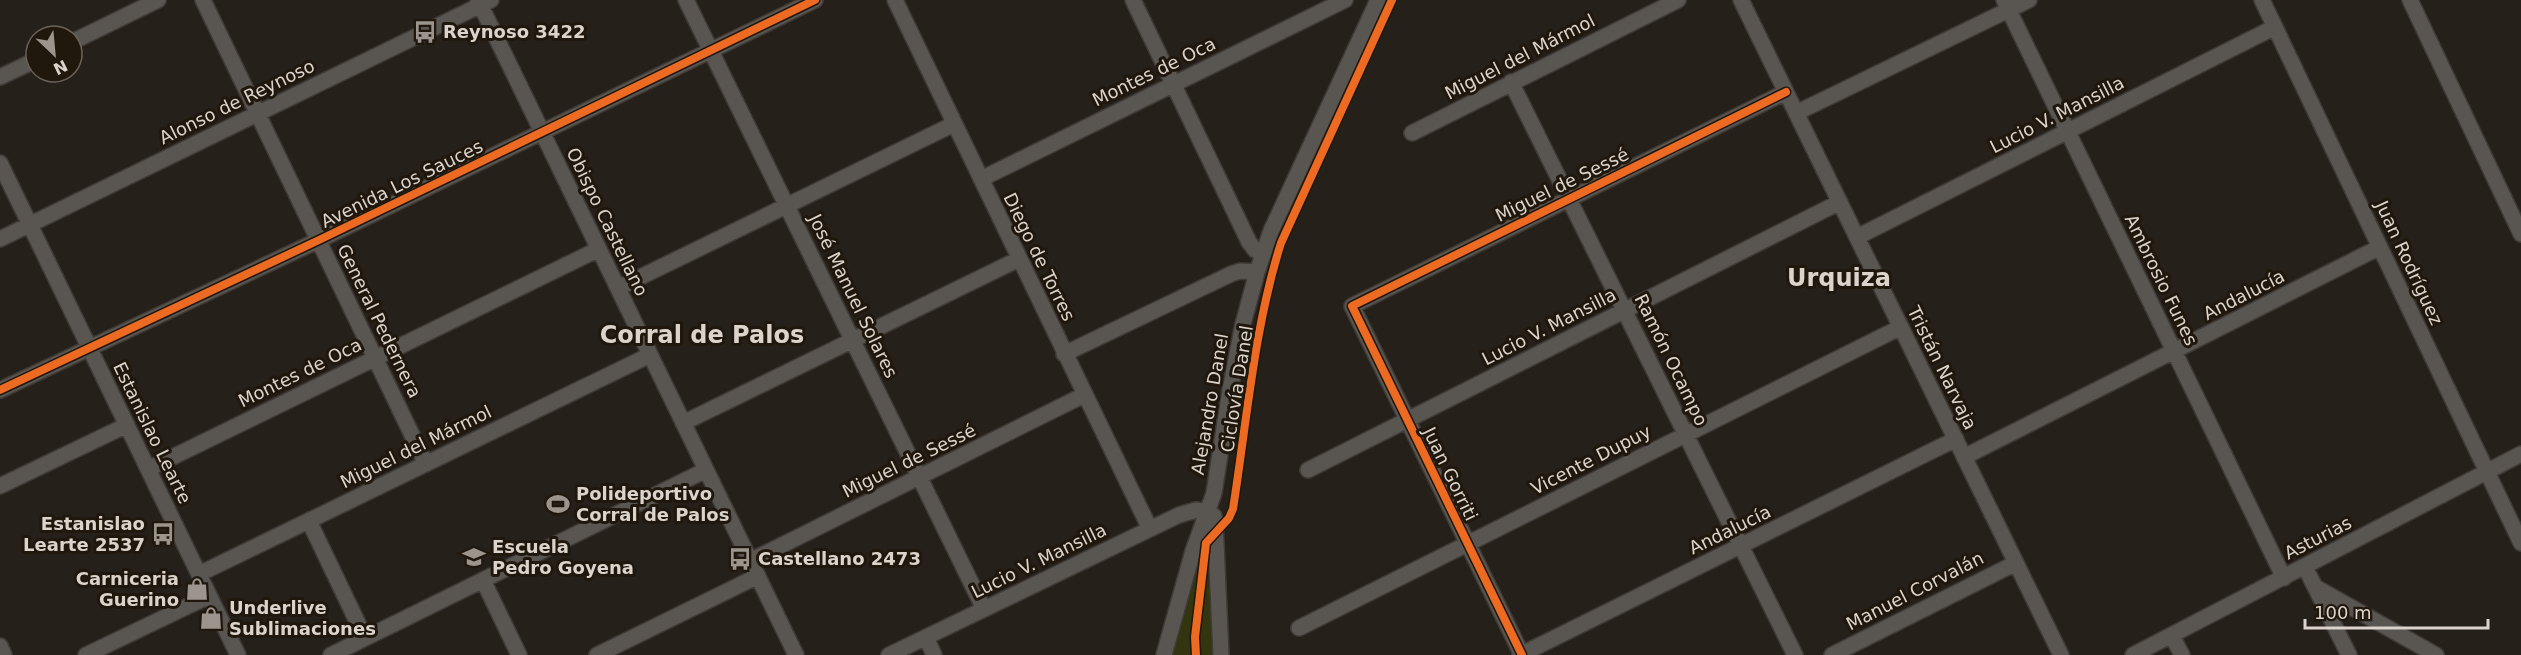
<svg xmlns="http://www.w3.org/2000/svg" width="2521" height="655" viewBox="0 0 2521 655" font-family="'DejaVu Sans',sans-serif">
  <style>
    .park { fill: #33350f }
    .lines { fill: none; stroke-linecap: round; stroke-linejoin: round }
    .minor-casing { stroke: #3f3a36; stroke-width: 18 }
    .minor { stroke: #595550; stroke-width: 15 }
    .cycleway-casing { stroke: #20170d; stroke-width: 11 }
    .cycleway { stroke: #ed6a23; stroke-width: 8 }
    .labels { text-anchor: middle; stroke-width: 6; stroke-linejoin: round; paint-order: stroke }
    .poi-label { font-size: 18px; font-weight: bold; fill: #dbd4cd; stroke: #20170d; text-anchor: start }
    .street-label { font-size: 18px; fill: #dbd4cd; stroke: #20170d }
    .district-label { font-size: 24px; font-weight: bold; fill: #dbd4cd; stroke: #20170d }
  </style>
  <rect width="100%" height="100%" fill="#26201a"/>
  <path class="park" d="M 1204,540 L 1216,655 L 1171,655 Z"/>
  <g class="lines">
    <g class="minor-casing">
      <path id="minor" d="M 203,0 L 426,464
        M 478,0 L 796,655
        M 686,0 L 984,609
        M 895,0 L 1150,529
        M 1133,0 L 1249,242 L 1255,250 L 1264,252
        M 1741,0 L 2061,655
        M 2004,0 L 2284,578
        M 2262,0 L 2521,543
        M 2410,0 L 2521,234
        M 72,42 L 158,0
        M 0,77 L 36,60
        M 1511,82 L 1795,655
        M 1796,113 L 2029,0
        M 1412,133 L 1678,0
        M 0,163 L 238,655
        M 981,179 L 1345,0
        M 1857,237 L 2275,27
        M 0,239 L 491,0
        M 618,288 L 954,124
        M 1064,354 L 1231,274 L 1240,271 L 1257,272
        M 0,390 L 319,240 L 815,0
        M 683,423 L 1019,259
        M 1964,457 L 2380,247
        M 148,469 L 599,249
        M 1308,470 L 1840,202
        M 0,486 L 127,425
        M 1208,512 L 1214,516 L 1215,521 L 1221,655
        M 309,521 L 365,638
        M 750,561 L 1084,395
        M 2305,567 L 2349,655
        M 199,574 L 650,355
        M 483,580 L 519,655
        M 2317,588 L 2436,655
        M 1299,628 L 1901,327
        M 2172,636 L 2182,655
        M 926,637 L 934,655
        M 0,646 L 4,655
        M 86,655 L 209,596
        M 331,655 L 706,470
        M 597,655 L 758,576
        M 889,655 L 1179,515 L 1196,510 L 1208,512
        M 1164,655 L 1193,551 L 1214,493 L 1230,390 L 1243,324 L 1257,272 L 1271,231 L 1378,0
        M 1520,655 L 1956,439
        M 1522,655 L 1352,306 L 1786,92
        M 1832,655 L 2016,563
        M 2133,655 L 2521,454"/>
    </g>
    <use href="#minor" class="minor"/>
    <g class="cycleway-casing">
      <path id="cycleway" d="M 0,390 L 319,240 L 815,0
        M 1196,655 L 1195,637 L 1206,543 L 1229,518 L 1233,509 C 1247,420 1254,328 1281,243 L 1392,0
        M 1522,655 L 1352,306 L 1786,92"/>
    </g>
    <use href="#cycleway" class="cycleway"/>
  </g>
  <defs>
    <g id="bus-bare" transform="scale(1.8)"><path d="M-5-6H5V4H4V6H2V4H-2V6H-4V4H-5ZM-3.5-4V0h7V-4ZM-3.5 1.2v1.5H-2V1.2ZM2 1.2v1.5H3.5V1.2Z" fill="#9c958e" stroke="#20170d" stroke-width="2.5" paint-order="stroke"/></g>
    <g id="stadium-bare" transform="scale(1.8)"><path d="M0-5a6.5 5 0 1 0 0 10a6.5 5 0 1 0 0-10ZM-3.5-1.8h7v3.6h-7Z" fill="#9c958e" stroke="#20170d" stroke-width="2.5" paint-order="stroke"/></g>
    <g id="school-bare" transform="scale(1.8)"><path d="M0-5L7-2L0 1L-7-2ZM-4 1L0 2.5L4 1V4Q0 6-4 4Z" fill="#9c958e" stroke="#20170d" stroke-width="2.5" paint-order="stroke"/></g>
    <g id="shop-bare" transform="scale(1.8)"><path d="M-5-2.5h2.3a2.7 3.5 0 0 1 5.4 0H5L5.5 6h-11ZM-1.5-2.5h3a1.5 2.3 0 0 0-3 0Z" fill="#9c958e" stroke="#20170d" stroke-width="2.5" paint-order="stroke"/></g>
  </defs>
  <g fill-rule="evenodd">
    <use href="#bus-bare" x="425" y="32"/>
    <use href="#stadium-bare" x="558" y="504"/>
    <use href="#bus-bare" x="163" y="534"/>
    <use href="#school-bare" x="474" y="557"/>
    <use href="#bus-bare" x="740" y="559"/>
    <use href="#shop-bare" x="197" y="589"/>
    <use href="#shop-bare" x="211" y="618"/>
  </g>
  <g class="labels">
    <g class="poi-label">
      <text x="443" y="38">Reynoso 3422</text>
      <text x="576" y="500">Polideportivo<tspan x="576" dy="21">Corral de Palos</tspan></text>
      <text x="145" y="530" text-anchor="end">Estanislao<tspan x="145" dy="21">Learte 2537</tspan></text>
      <text x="492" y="553">Escuela<tspan x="492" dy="21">Pedro Goyena</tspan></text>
      <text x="758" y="565">Castellano 2473</text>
      <text x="179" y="585" text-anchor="end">Carniceria<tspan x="179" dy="21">Guerino</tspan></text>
      <text x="229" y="614">Underlive<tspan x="229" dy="21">Sublimaciones</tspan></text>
    </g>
    <g class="street-label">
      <text transform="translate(1520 57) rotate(-27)" y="6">Miguel del Mármol</text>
      <text transform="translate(1154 72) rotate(-26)" y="6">Montes de Oca</text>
      <text transform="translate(237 102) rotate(-26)" y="6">Alonso de Reynoso</text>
      <text transform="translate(2057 115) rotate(-27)" y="6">Lucio V. Mansilla</text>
      <text transform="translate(402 184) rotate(-26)" y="6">Avenida Los Sauces</text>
      <text transform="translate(1562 185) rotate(-26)" y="6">Miguel de Sessé</text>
      <text transform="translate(607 222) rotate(64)" y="6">Obispo Castellano</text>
      <text transform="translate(1039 257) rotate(64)" y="6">Diego de Torres</text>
      <text transform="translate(2409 263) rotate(65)" y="6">Juan Rodríguez</text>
      <text transform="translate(2161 280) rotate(64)" y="6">Ambrosio Funes</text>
      <text transform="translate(2244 295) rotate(-27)" y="6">Andalucía</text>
      <text transform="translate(853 296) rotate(64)" y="6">José Manuel Solares</text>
      <text transform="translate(379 321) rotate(64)" y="6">General Pedernera</text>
      <text transform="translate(1549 327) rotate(-27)" y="6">Lucio V. Mansilla</text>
      <text transform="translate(1671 360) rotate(64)" y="6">Ramón Ocampo</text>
      <text transform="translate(1942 368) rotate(64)" y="6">Tristán Narvaja</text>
      <text transform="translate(300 373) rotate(-26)" y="6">Montes de Oca</text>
      <text transform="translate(1237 389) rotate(-81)" y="6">Ciclovía Danel</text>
      <text transform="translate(1210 404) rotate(-80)" y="6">Alejandro Danel</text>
      <text transform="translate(152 433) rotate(64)" y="6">Estanislao Learte</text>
      <text transform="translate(416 447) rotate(-26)" y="6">Miguel del Mármol</text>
      <text transform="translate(1591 460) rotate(-27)" y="6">Vicente Dupuy</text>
      <text transform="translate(909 461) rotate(-26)" y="6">Miguel de Sessé</text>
      <text transform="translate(1450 474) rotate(64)" y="6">Juan Gorriti</text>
      <text transform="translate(1730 530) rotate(-26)" y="6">Andalucía</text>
      <text transform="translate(2318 538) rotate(-27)" y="6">Asturias</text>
      <text transform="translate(1039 561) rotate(-26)" y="6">Lucio V. Mansilla</text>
      <text transform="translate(1915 591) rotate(-27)" y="6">Manuel Corvalán</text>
    </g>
    <g class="district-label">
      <text x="1839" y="286">Urquiza</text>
      <text x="702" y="343">Corral de Palos</text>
    </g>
  </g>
  <g transform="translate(54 54) rotate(154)"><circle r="28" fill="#20170d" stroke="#6b635a" stroke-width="1.5"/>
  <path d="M0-4.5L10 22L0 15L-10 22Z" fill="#9c958e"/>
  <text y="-9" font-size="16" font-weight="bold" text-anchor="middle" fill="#dbd4cd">N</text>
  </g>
  <path d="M2305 619v9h183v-9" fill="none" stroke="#dbd4cd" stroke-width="3"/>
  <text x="2314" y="619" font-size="18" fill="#dbd4cd" stroke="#20170d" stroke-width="4.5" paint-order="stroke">100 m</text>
</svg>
